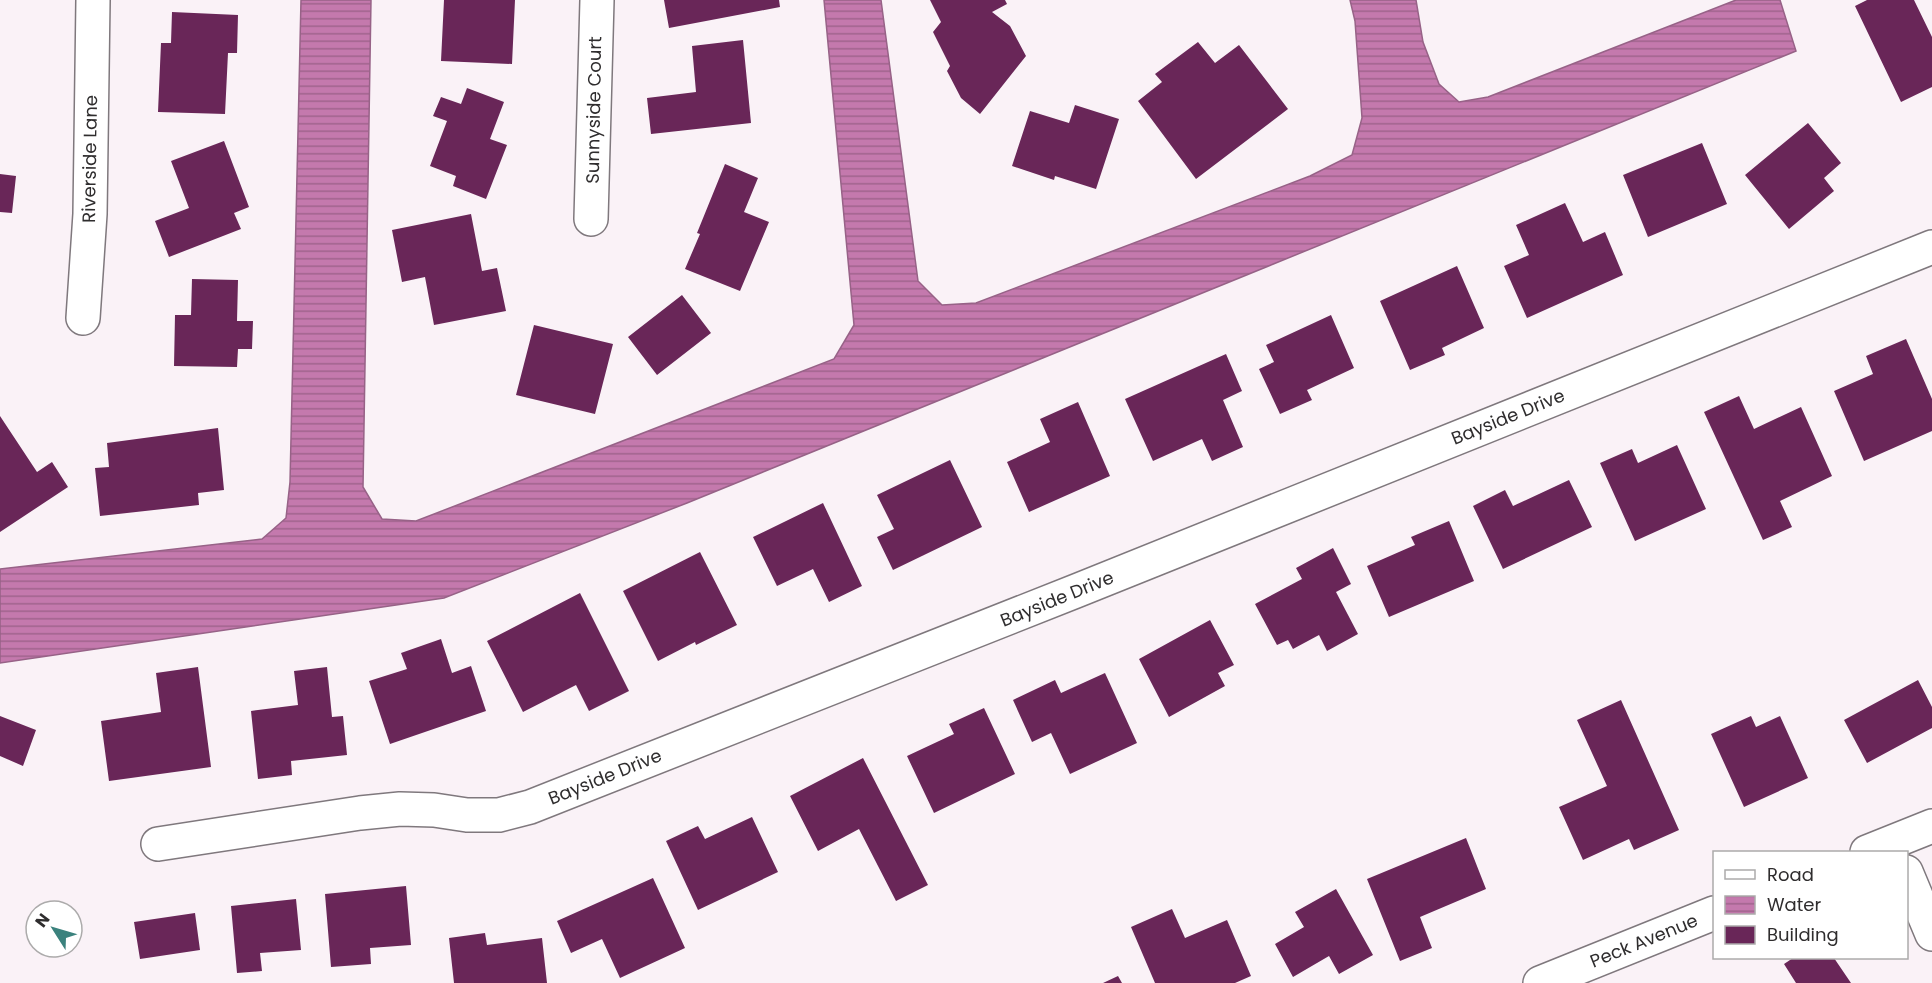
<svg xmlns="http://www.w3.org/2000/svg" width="1932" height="983" viewBox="0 0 1932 983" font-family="Poppins,sans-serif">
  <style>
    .water { fill: url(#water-rules); stroke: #976287; stroke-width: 1.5 }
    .building { fill: #692658 }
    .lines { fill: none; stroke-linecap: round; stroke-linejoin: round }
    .minor-casing { stroke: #7f787d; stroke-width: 36 }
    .minor { stroke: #fff; stroke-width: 33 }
    .labels { text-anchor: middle; stroke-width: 6; stroke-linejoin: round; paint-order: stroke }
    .street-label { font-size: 18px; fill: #2f2d2e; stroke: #fff }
  </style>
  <defs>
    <pattern id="water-rules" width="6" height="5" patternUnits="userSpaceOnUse" patternTransform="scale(1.5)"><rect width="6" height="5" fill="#c479ad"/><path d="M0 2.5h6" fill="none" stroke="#a0648d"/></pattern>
  </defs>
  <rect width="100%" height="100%" fill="#faf2f7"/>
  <path class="water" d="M 301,0 L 371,0 L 363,487 L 382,519 L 416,521 L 834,359 L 854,325 L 824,0 L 881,0 L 918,281 L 942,305 L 976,303 L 1310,176 L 1352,155 L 1362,118 L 1355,21 L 1350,0 L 1416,0 L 1423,42 L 1439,84 L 1459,102 L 1488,97 L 1736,0 L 1780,0 L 1796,51 L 687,503 L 444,598 L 0,663 L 0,569 L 262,539 L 286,518 L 290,482 Z"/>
  <path class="building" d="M 444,0 L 515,0 L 512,64 L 441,61 Z
    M 664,0 L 779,0 L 780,7 L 669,28 Z
    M 930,0 L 1005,0 L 1007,4 L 992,12 L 1010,26 L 1026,56 L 980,114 L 961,98 L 947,71 L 950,66 L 933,32 L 941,22 Z
    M 1867,0 L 1914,0 L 1932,37 L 1932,87 L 1901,102 L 1855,6 Z
    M 172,12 L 238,15 L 237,53 L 228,53 L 225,114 L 158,112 L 161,43 L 171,43 Z
    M 743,40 L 751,123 L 651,134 L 647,98 L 696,92 L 692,46 Z
    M 1198,42 L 1215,63 L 1239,45 L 1288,109 L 1196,179 L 1138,101 L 1162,82 L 1155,74 Z
    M 467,88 L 504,102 L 490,139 L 507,145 L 486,199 L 453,186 L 456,176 L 430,166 L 447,121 L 433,116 L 441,97 L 461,104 Z
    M 1075,105 L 1119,119 L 1096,189 L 1055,176 L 1054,180 L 1012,166 L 1030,111 L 1069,123 Z
    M 1808,123 L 1841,163 L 1824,178 L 1834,191 L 1789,229 L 1745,175 Z
    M 224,141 L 249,207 L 234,213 L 241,229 L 169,257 L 155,221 L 189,208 L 171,161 Z
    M 1702,143 L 1727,204 L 1648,237 L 1623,175 Z
    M 725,164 L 758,178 L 744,212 L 769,222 L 740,291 L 685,269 L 700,234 L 697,233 Z
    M 0,174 L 16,176 L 12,213 L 0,212 Z
    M 1565,203 L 1583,242 L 1605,232 L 1623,275 L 1527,318 L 1504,266 L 1529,255 L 1516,225 Z
    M 471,214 L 482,271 L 497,268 L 506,311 L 434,325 L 425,277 L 402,282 L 392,230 Z
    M 1457,266 L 1484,328 L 1442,348 L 1445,355 L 1410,370 L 1380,301 Z
    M 192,279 L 238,280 L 237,321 L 253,321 L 252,349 L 238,349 L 237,367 L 174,366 L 175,315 L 191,315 Z
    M 682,295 L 711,333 L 657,375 L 628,337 Z
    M 1331,315 L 1354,368 L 1307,390 L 1312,400 L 1280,414 L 1259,369 L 1274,362 L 1266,345 Z
    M 534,325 L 613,344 L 595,414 L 516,395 Z
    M 1906,339 L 1932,399 L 1932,431 L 1864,461 L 1834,391 L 1873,374 L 1866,356 Z
    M 1226,354 L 1242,391 L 1223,400 L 1243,447 L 1212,461 L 1202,439 L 1153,461 L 1125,399 Z
    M 1739,396 L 1754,429 L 1801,407 L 1832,476 L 1780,501 L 1792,527 L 1763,540 L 1704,412 Z
    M 1078,402 L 1110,476 L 1029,512 L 1007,462 L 1050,442 L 1040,419 Z
    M 0,416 L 37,472 L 52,462 L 68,487 L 0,532 Z
    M 218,428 L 224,490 L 198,493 L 199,505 L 100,516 L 95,468 L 109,467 L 107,443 Z
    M 1677,445 L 1706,509 L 1635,541 L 1600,463 L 1632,449 L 1638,463 Z
    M 950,460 L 982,527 L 893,570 L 877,537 L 894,529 L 877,495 Z
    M 1569,480 L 1592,527 L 1503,569 L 1473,506 L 1505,490 L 1513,506 Z
    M 823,503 L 862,586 L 829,602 L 813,569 L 777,586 L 753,537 Z
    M 1449,521 L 1474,581 L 1389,617 L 1367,566 L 1415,545 L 1411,537 Z
    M 1333,548 L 1351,584 L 1336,592 L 1358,634 L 1327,651 L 1319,635 L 1293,649 L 1288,640 L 1277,645 L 1255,604 L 1302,579 L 1296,568 Z
    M 700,552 L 737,625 L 696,645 L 695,642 L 658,661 L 623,591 Z
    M 580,593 L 629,691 L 589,711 L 576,685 L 523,712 L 487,641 Z
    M 1210,620 L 1234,665 L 1218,673 L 1225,686 L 1169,717 L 1139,659 Z
    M 441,639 L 452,673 L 471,666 L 486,711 L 390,744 L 369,681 L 407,669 L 401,653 Z
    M 198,667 L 211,767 L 109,781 L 101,721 L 161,712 L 156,673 Z
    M 327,667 L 332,717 L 343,716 L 347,755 L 291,761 L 292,775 L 258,779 L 251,711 L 298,705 L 294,671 Z
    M 1105,673 L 1137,743 L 1070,774 L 1051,733 L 1032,742 L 1013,700 L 1055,680 L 1061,693 Z
    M 1918,680 L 1932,707 L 1932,728 L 1867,763 L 1844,720 Z
    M 1621,700 L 1679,830 L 1634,850 L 1629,839 L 1583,860 L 1559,807 L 1607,786 L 1577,720 Z
    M 984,708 L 1015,774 L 934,813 L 907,756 L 954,734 L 949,724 Z
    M 0,716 L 36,730 L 23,766 L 0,756 Z
    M 1751,716 L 1756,727 L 1780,716 L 1808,778 L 1744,807 L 1711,734 Z
    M 863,758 L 928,885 L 896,901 L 859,829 L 818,851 L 790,796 Z
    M 752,817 L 778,872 L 698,910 L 666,841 L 698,826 L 705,839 Z
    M 1466,838 L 1486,889 L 1420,917 L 1432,948 L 1400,961 L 1367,879 Z
    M 653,878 L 685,948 L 620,978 L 602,939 L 571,953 L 557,921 Z
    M 406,886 L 411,945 L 370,948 L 371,964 L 331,967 L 325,894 Z
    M 1336,889 L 1373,955 L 1339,974 L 1329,956 L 1293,977 L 1275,944 L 1304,927 L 1295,912 Z
    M 296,899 L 301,950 L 260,953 L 262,971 L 237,973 L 231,906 Z
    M 1172,909 L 1185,938 L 1227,920 L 1251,976 L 1235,983 L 1155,983 L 1131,927 Z
    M 195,913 L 200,950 L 140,959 L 134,922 Z
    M 485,933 L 487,945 L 542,938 L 547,983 L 454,983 L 449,938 Z
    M 1793,958 L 1834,958 L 1851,983 L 1796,983 L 1784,964 Z
    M 1118,976 L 1122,983 L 1103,983 Z"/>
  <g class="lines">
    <g class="minor-casing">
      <path id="minor" d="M 591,219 L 597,0
        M 83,318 L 90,214 L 93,0
        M 158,844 L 360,813 L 400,809 L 434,810 L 467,815 L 499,815 L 530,807 L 1076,591 L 1932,247
        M 1867,852 L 1932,826
        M 1906,872 L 1932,934
        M 1540,983 L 1714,913"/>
    </g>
    <use href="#minor" class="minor"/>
  </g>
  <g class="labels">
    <g class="street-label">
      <text transform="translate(594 110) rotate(-89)" y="6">Sunnyside Court</text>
      <text transform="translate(90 159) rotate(-89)" y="6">Riverside Lane</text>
      <text transform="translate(1508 417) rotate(-22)" y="6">Bayside Drive</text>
      <text transform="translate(1057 599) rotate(-22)" y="6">Bayside Drive</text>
      <text transform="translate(605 777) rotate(-22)" y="6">Bayside Drive</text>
      <text transform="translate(1644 941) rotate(-22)" y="6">Peck Avenue</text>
    </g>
  </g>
  <rect x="1713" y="851" width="195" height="108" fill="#ffffff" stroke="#acabab" stroke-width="1.5"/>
  <rect x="1725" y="870" width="30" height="9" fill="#ffffff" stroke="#acabab" stroke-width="1.5"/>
  <text x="1767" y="881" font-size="18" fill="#2f2d2e">Road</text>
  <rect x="1725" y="896" width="30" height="18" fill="url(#water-rules)" stroke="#acabab" stroke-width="1.5"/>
  <text x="1767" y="911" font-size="18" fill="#2f2d2e">Water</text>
  <rect x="1725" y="926" width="30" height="18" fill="#692658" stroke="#acabab" stroke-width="1.5"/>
  <text x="1767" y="941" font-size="18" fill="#2f2d2e">Building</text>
  <g transform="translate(54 929) rotate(307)"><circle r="28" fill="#ffffff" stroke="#acabab" stroke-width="1.5"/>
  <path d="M0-4.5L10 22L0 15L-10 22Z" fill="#3b827d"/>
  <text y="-9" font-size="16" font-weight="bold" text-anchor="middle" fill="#2f2d2e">N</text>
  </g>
</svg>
